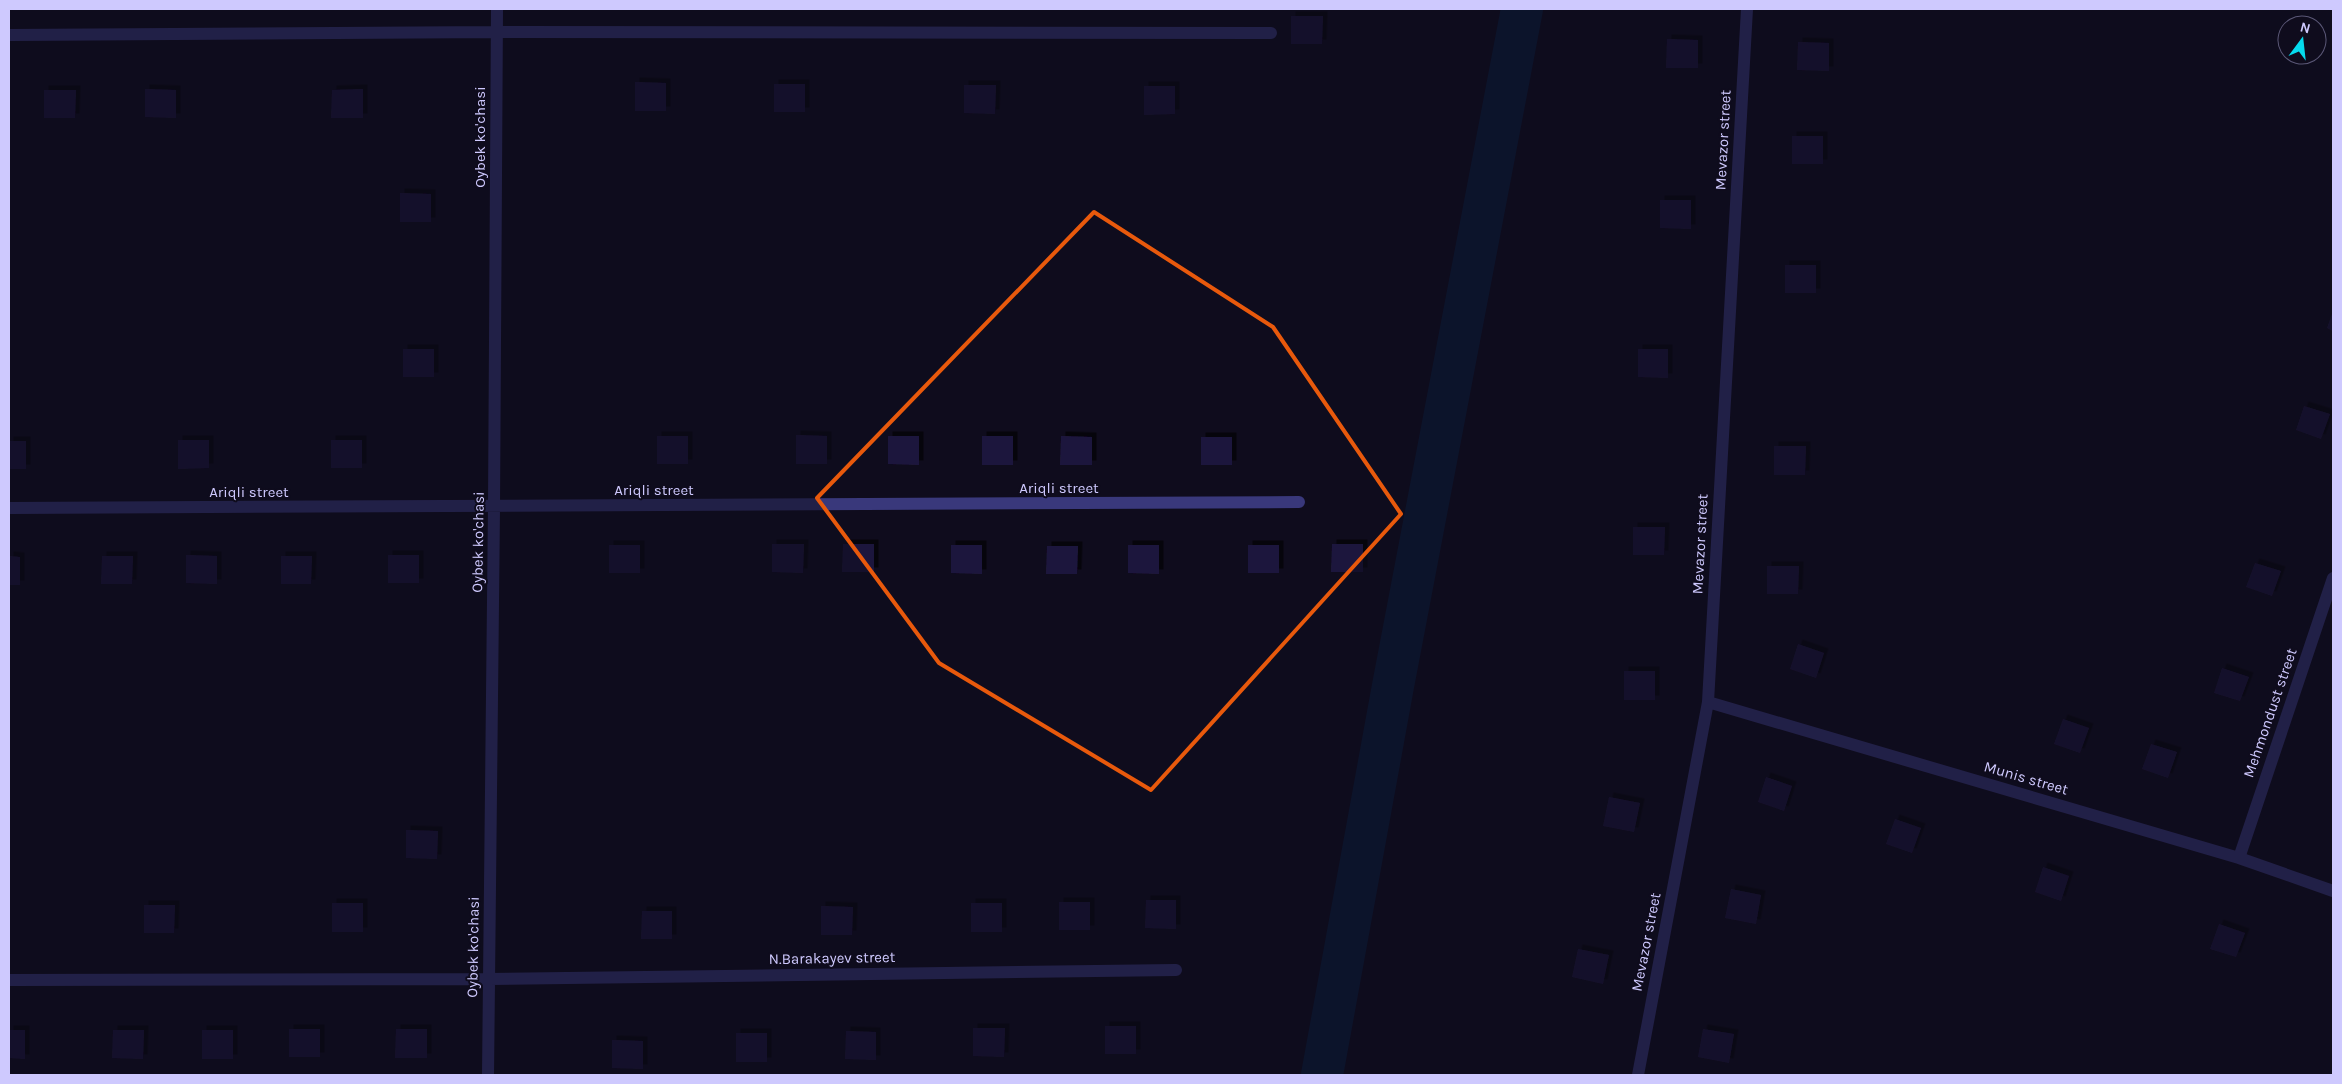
<svg xmlns="http://www.w3.org/2000/svg" width="2342" height="1084" viewBox="0 0 2342 1084" font-family="Karla,sans-serif">
  <style>
    .lines { fill: none; stroke-linecap: round; stroke-linejoin: round }
    .canal { stroke: #0b1e3d; stroke-width: 42 }
    .building { fill: #1f183e; filter: url(#shadow) }
    .street { stroke: #39387b; stroke-width: 12 }
    .marked { fill: none; stroke: #e8590c; stroke-width: 4; stroke-linejoin: round }
    .labels { text-anchor: middle; stroke-width: 4; stroke-linejoin: round; paint-order: stroke }
    .street-label { font-size: 15px; fill: #cec9fe; stroke: #0f0c1d }
  </style>
  <defs>
    <filter id="shadow"><feDropShadow dx="4.5" dy="-4.5" stdDeviation="0" flood-color="#0009"/></filter>
  </defs>
  <rect width="100%" height="100%" fill="#0f0c1d"/>
  <g class="lines">
    <path class="canal" d="M 1322,1075 L 1393,686 L 1522,9"/>
  </g>
  <path class="building" d="M 1291,16 L 1323,16 L 1322,44 L 1291,44 Z
    M 1667,39 L 1698,40 L 1698,68 L 1666,68 Z
    M 1798,42 L 1829,43 L 1829,71 L 1797,70 Z
    M 635,82 L 666,83 L 666,111 L 635,111 Z
    M 774,84 L 805,84 L 805,112 L 774,112 Z
    M 964,85 L 996,85 L 995,114 L 964,113 Z
    M 1144,86 L 1175,86 L 1175,114 L 1144,115 Z
    M 145,89 L 176,90 L 176,118 L 145,117 Z
    M 363,89 L 363,118 L 331,118 L 332,90 Z
    M 44,90 L 76,90 L 75,118 L 44,118 Z
    M 1792,136 L 1823,136 L 1823,164 L 1792,164 Z
    M 400,193 L 431,194 L 431,222 L 400,222 Z
    M 1660,200 L 1691,200 L 1691,229 L 1660,228 Z
    M 1785,265 L 1816,265 L 1816,293 L 1785,293 Z
    M 2333,311 L 2333,331 L 2327,328 Z
    M 403,349 L 434,349 L 434,377 L 403,377 Z
    M 1638,349 L 1668,349 L 1668,378 L 1638,377 Z
    M 2304,406 L 2330,414 L 2321,439 L 2296,430 Z
    M 796,435 L 827,436 L 827,464 L 796,464 Z
    M 657,436 L 688,436 L 688,464 L 657,464 Z
    M 888,436 L 919,436 L 919,465 L 888,464 Z
    M 982,436 L 1013,436 L 1013,465 L 982,465 Z
    M 1061,436 L 1092,437 L 1092,465 L 1060,465 Z
    M 1201,437 L 1232,437 L 1232,465 L 1201,465 Z
    M 178,440 L 209,440 L 209,468 L 178,469 Z
    M 331,440 L 362,440 L 362,468 L 331,468 Z
    M 9,441 L 26,441 L 26,469 L 9,469 Z
    M 1774,446 L 1806,446 L 1805,475 L 1774,475 Z
    M 1633,527 L 1665,527 L 1664,555 L 1633,555 Z
    M 772,544 L 804,544 L 803,573 L 772,572 Z
    M 843,544 L 874,544 L 874,572 L 842,572 Z
    M 1332,544 L 1363,544 L 1363,572 L 1331,572 Z
    M 609,545 L 640,545 L 640,573 L 609,573 Z
    M 951,545 L 982,545 L 982,574 L 951,573 Z
    M 1128,545 L 1159,545 L 1159,574 L 1128,573 Z
    M 1248,545 L 1279,545 L 1279,573 L 1248,573 Z
    M 1047,546 L 1078,546 L 1077,574 L 1046,574 Z
    M 186,555 L 217,556 L 217,584 L 186,583 Z
    M 388,555 L 419,555 L 419,583 L 388,583 Z
    M 9,556 L 20,557 L 20,585 L 9,585 Z
    M 102,556 L 133,556 L 132,584 L 101,584 Z
    M 281,556 L 312,556 L 311,584 L 281,584 Z
    M 2255,563 L 2281,571 L 2272,596 L 2246,587 Z
    M 1767,566 L 1799,566 L 1798,594 L 1767,594 Z
    M 1798,644 L 1824,653 L 1816,678 L 1790,669 Z
    M 2222,668 L 2249,677 L 2240,701 L 2214,693 Z
    M 1624,671 L 1655,671 L 1655,700 L 1624,700 Z
    M 2063,719 L 2089,728 L 2080,753 L 2054,744 Z
    M 2151,744 L 2177,752 L 2168,778 L 2142,769 Z
    M 1766,777 L 1792,786 L 1784,811 L 1758,802 Z
    M 1609,797 L 1640,803 L 1634,832 L 1603,826 Z
    M 1895,819 L 1921,828 L 1912,853 L 1886,844 Z
    M 406,830 L 438,831 L 437,859 L 406,858 Z
    M 2043,867 L 2069,876 L 2061,901 L 2035,892 Z
    M 1731,889 L 1761,895 L 1756,924 L 1725,918 Z
    M 1146,900 L 1176,900 L 1176,929 L 1145,928 Z
    M 1059,902 L 1090,902 L 1090,930 L 1059,930 Z
    M 332,903 L 363,903 L 363,932 L 332,932 Z
    M 971,903 L 1002,903 L 1002,932 L 971,932 Z
    M 144,905 L 175,905 L 174,933 L 144,933 Z
    M 821,906 L 853,907 L 852,935 L 821,935 Z
    M 642,911 L 672,911 L 672,939 L 641,939 Z
    M 2219,924 L 2245,933 L 2236,957 L 2210,949 Z
    M 1578,949 L 1609,955 L 1603,984 L 1572,977 Z
    M 1105,1026 L 1136,1026 L 1136,1054 L 1105,1054 Z
    M 973,1028 L 1005,1028 L 1004,1057 L 973,1056 Z
    M 289,1029 L 320,1029 L 320,1057 L 289,1057 Z
    M 396,1029 L 427,1029 L 427,1058 L 395,1058 Z
    M 1703,1029 L 1734,1034 L 1729,1063 L 1698,1057 Z
    M 9,1030 L 25,1030 L 25,1059 L 9,1058 Z
    M 113,1030 L 144,1030 L 143,1059 L 112,1058 Z
    M 202,1030 L 233,1030 L 233,1059 L 202,1059 Z
    M 846,1031 L 876,1032 L 876,1060 L 845,1059 Z
    M 736,1033 L 767,1033 L 767,1062 L 736,1062 Z
    M 612,1040 L 643,1041 L 643,1069 L 612,1068 Z"/>
  <g class="lines">
    <path class="street" d="M 9,35 L 497,32 L 1271,33
      M 9,508 L 1299,502
      M 1708,702 L 2239,858 L 2333,891
      M 2239,858 L 2333,578
      M 9,980 L 489,979 L 1176,970
      M 488,1075 L 494,507 L 497,9
      M 1638,1075 L 1708,702 L 1747,9"/>
  </g>
  <path d="M0 0H2342V1084H0ZM 1094,212 L 1273,327 L 1401,514 L 1151,790 L 939,663 L 817,498 Z" fill="#0f0c1d" fill-opacity=".55" fill-rule="evenodd"/>
  <path class="marked" d="M 1094,212 L 1273,327 L 1401,514 L 1151,790 L 939,663 L 817,498 Z"/>
  <g class="labels">
    <g class="street-label">
      <text transform="translate(480 137) rotate(-90)" y="5">Oybek ko'chasi</text>
      <text transform="translate(1723 140) rotate(-87)" y="5">Mevazor street</text>
      <text x="1059" y="493">Ariqli street</text>
      <text x="654" y="495">Ariqli street</text>
      <text x="249" y="497">Ariqli street</text>
      <text transform="translate(478 542) rotate(-89)" y="5">Oybek ko'chasi</text>
      <text transform="translate(1700 544) rotate(-87)" y="5">Mevazor street</text>
      <text transform="translate(2270 713) rotate(-71)" y="5">Mehmondust street</text>
      <text transform="translate(2026 778) rotate(16)" y="5">Munis street</text>
      <text transform="translate(1646 942) rotate(-79)" y="5">Mevazor street</text>
      <text transform="translate(473 947) rotate(-89)" y="5">Oybek ko'chasi</text>
      <text transform="translate(832 958) rotate(-1)" y="5">N.Barakayev street</text>
    </g>
  </g>
  <rect width="2342" height="1084" fill="none" stroke="#cec9fe" stroke-width="20"/>
  <g transform="translate(2302 40) rotate(15)"><circle r="24" fill="#0f0c1d" stroke="#5b5877"/>
  <path d="M0-4L9 19L0 12L-9 19Z" fill="#05dbee"/>
  <text y="-8" font-size="14" font-weight="bold" text-anchor="middle" fill="#cec9fe">N</text>
  </g>
</svg>
